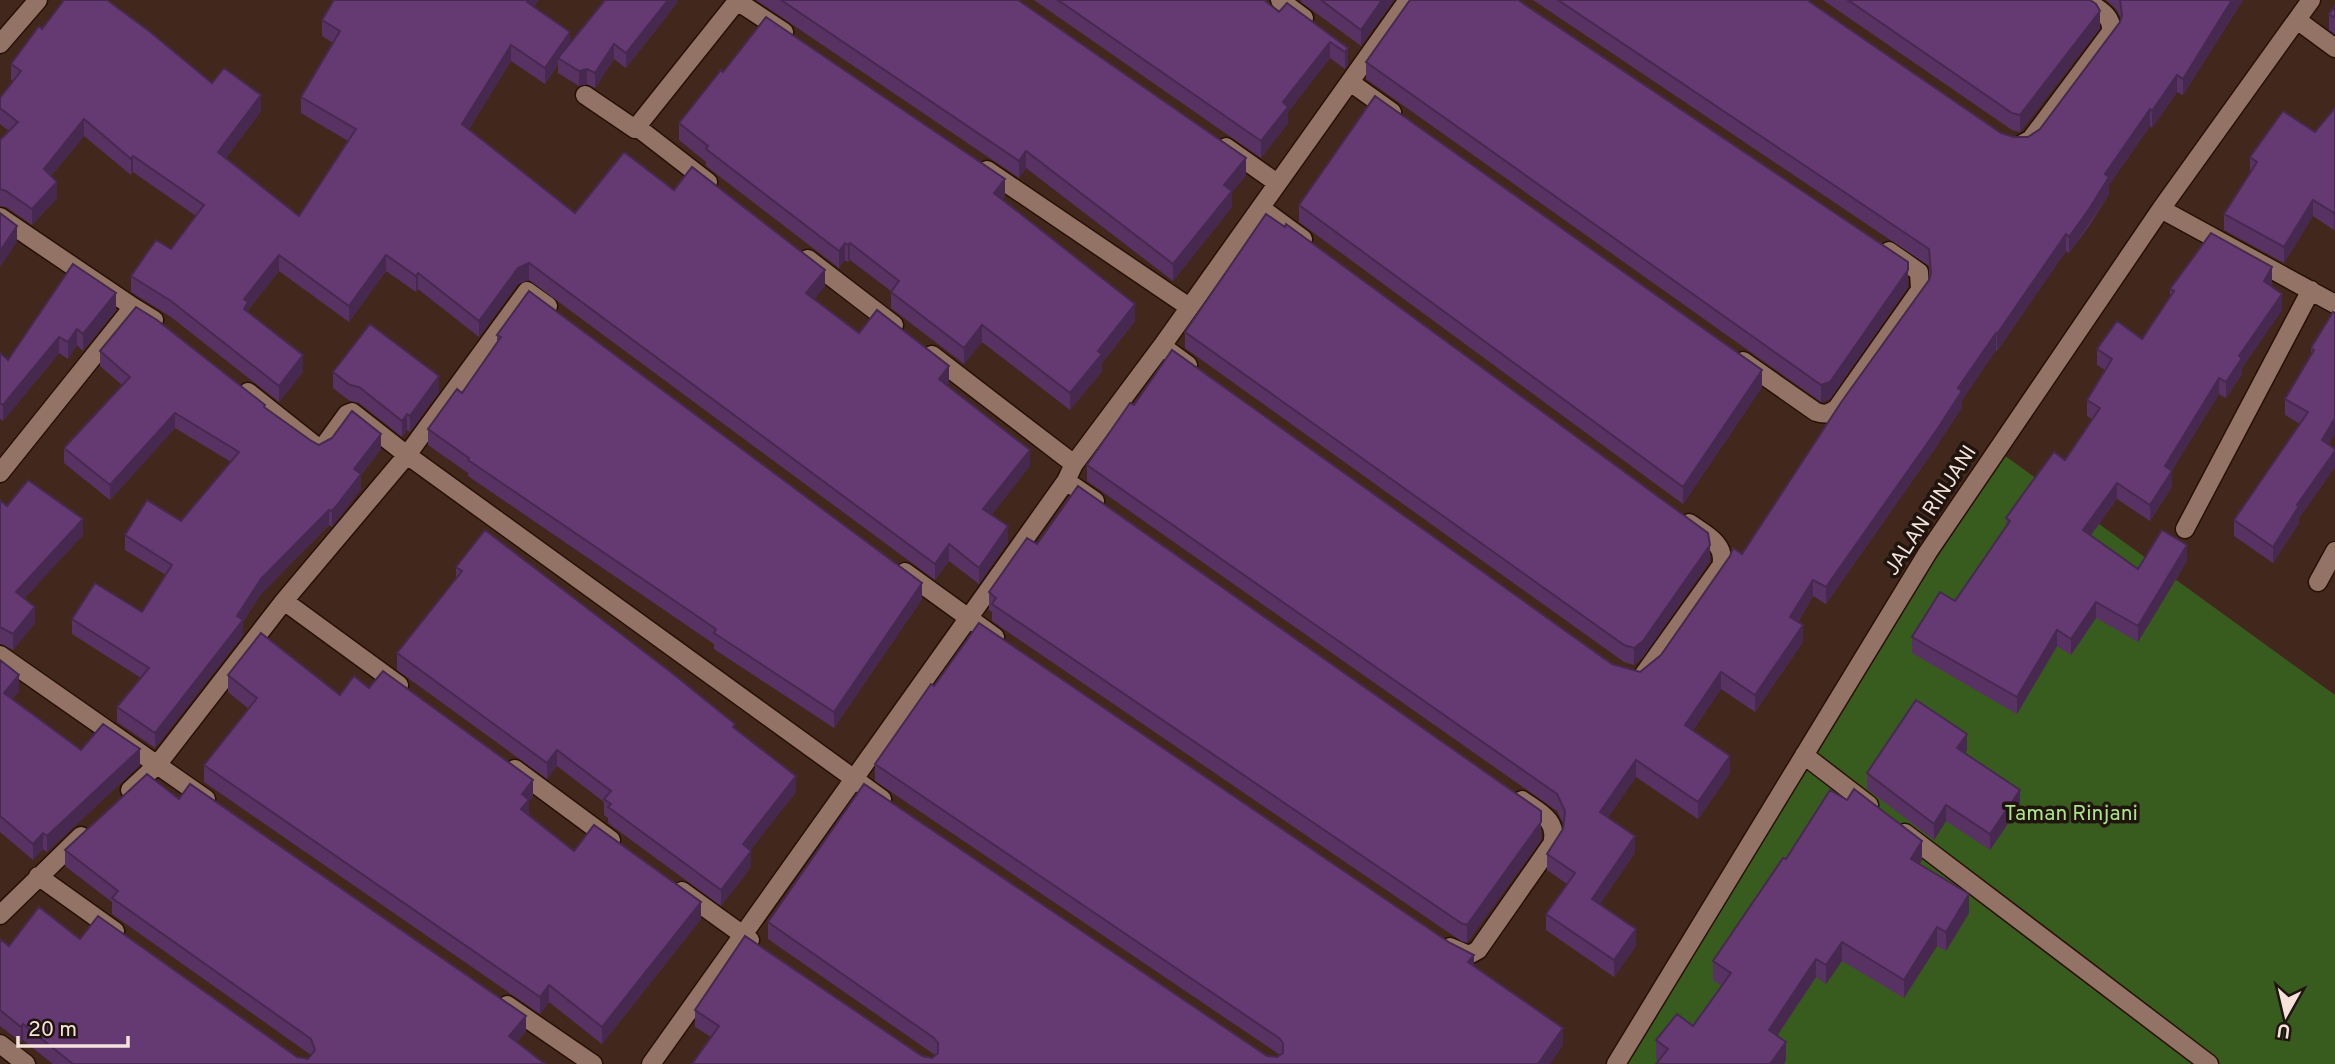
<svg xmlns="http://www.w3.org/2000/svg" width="2335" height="1064" viewBox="0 0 2335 1064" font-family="Overpass,sans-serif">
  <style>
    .green { fill: #385c1e }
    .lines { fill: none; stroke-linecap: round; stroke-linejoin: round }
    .minor-casing { stroke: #271005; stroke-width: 21 }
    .minor { stroke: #927365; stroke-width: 18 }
    .wall { fill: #573262 }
    .shaded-wall { fill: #472950 }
    .building { fill: #653a72; stroke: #472950; stroke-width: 2 }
    .labels { text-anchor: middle; stroke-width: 7; stroke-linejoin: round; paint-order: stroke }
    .street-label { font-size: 21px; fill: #f5e3db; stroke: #20140f }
    .park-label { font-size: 21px; fill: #abe387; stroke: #20140f }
  </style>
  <rect width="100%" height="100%" fill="#42281c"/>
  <path class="green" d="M 1997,450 L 2335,695 L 2335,1064 L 1625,1064 Z"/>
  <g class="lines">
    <g class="minor-casing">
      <path id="minor" d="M 1280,0 L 1304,18
        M 737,1 L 784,32
        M 2297,20 L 2335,48
        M 0,44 L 38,0
        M 1350,82 L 1392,112
        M 585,95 L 635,129 L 738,0
        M 637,127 L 708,182
        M 2022,144 L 2031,139 L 2111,32 C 2113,15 2098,9 2085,0
        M 1226,147 L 1277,183
        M 987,170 L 1189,307
        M 1261,208 L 1303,239
        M 2161,209 L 2335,304
        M 0,217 L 133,307
        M 808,259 L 894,325
        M 1162,346 L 1188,365
        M 932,355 L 1074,464
        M 1743,361 L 1816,412 C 1825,415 1829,414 1837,408 L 1920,290 L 1919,272 L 1889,251
        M 248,392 L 316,446 L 321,446 L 326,443 L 347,414 L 352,412 L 407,455 L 882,799
        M 0,473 L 133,307 L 154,320
        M 1066,481 L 1095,501
        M 2185,529 L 2311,290
        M 905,572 L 995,637
        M 2318,582 L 2335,551
        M 284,601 L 399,685
        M 0,655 L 206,799
        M 1644,674 L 1721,566 C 1727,544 1705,534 1689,523
        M 1804,755 L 1869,805
        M 515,769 L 611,840
        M 130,790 L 157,765 L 284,601 L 407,455 L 527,291 L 548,306
        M 1905,833 L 2209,1064
        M 38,876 L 115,931
        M 682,891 L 750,940
        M 0,915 L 81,836
        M 1450,947 L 1469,955 L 1478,950 L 1552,844 C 1559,820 1539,812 1522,800
        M 507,1005 L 593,1064
        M 0,1044 L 26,1064
        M 651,1064 L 1066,481 L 1074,464 L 1162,346 L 1408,0
        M 1616,1064 L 1928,552 L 2161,209 L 2311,0"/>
    </g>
    <use href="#minor" class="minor"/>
  </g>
  <path class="wall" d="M 677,0 L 677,3 L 626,68 L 614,59 L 595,88 L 587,84 L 579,86 L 558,73 L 558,65 L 545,84 L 511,61 L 469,129 L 575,213 L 674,190 L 825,286 L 814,299 L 859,333 L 949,382 L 947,385 L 1030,466 L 991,515 L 1008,542 L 979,584 L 949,561 L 935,580 L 529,280 L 518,284 L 479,337 L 418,289 L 416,292 L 386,271 L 349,322 L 279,271 L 248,310 L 248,313 L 303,372 L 279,402 L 171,317 L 131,292 L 131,276 L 171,249 L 196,216 L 133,172 L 131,175 L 84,136 L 51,176 L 57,198 L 32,225 L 6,207 L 0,206 L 0,140 L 9,131 L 0,124 L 0,98 L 13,81 L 11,80 L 11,64 L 42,29 L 212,83 L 261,111 L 226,158 L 299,216 L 348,141 L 301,113 L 301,97 L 333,43 L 322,36 L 322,20 L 534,7 L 570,44 Z
    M 756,0 L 1018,0 L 1246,175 L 1232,192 L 1232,207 L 1173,281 L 1026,168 L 1019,178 Z
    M 1034,0 L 1264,0 L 1279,12 L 1348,48 L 1348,65 L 1345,69 L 1330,58 L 1288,112 L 1288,123 L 1261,158 Z
    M 1301,0 L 1394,0 L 1361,46 L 1301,2 Z
    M 1533,0 L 1807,0 L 2001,133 L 2014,137 L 2028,137 L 2040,129 L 2120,22 L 2121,18 L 2116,9 L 2106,0 L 2243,0 L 2183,95 L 2177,92 L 2152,128 L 2150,126 L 2109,185 L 2109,194 L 2089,226 L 2069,253 L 2066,251 L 1997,351 L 1996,350 L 1962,400 L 1962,407 L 1936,447 L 1826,604 L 1813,596 L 1798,622 L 1803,642 L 1755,712 L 1721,689 L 1693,730 L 1730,773 L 1698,819 L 1636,777 L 1607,818 L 1635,853 L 1599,905 L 1636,946 L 1614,977 L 1546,930 L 1546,914 L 1567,884 L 1547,870 L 1547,854 L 1563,829 L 1564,825 L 1557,811 L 1087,481 L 1087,465 L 1612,664 L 1640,672 L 1661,655 L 1742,554 L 1929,280 L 1929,266 Z
    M 1823,0 L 2090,0 L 2100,28 L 2020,132 L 2012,130 Z
    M 2335,6 L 2335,34 L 2329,30 L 2329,14 Z
    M 1366,62 L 1908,287 L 1830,399 L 1821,402 L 1366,79 Z
    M 723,72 L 1005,196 L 1002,199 L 1135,321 L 1102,363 L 1102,371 L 1070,410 L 982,342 L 964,364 L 891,308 L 891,291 L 850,260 L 848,262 L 845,260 L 839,268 L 706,166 L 706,162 L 679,140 L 679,123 Z
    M 2335,108 L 2335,227 L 2334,230 L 2313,216 L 2284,263 L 2224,230 L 2224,214 L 2250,172 L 2250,157 L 2315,132 Z
    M 1299,205 L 1762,387 L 1683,504 L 1299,222 Z
    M 2272,283 L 2271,286 L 2282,310 L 2242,368 L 2242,374 L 2226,398 L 2219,394 L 2172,470 L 2172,487 L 2150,521 L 2117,499 L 2091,535 L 2138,569 L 2187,561 L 2138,642 L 2096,618 L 2071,655 L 2057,646 L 2017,714 L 1912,653 L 1912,637 L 1955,601 L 2006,526 L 2006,518 L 2065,460 L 2092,419 L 2087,416 L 2087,400 L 2105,370 L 2097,365 L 2097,349 L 2142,339 L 2170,296 L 2170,289 Z
    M 116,310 L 83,351 L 77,345 L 68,359 L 59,353 L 3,421 L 0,419 L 0,353 L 8,360 Z
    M 2335,313 L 2335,434 L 2328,445 L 2335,449 L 2335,467 L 2299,518 L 2299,523 L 2273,563 L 2234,536 L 2234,520 L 2300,424 L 2285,415 L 2285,399 L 2311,356 L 2311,348 Z
    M 1185,332 L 1710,561 L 1643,657 L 1634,665 L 1624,662 L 1185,348 Z
    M 497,335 L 922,599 L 834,728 L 714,649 L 714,644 L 468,476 L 468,473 L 428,445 L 428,429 L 462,393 L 497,342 Z
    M 100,351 L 265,408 L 310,440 L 319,445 L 381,449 L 361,475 L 361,489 L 337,520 L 332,527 L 329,525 L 261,594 L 243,622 L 243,635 L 155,748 L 117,722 L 117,707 L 141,678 L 72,634 L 72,619 L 142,612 L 166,575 L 125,550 L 125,535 L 181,521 L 231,462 L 175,428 L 110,500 L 64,463 L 64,448 L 122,385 L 100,366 Z
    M 333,372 L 439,392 L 410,432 L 407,430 L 402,437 L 359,403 L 350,401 L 333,388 Z
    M 0,500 L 7,506 L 83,535 L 24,598 L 35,623 L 13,650 L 2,644 L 0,644 Z
    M 1037,544 L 1541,840 L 1467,943 L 1461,941 L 992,621 L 992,612 L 989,610 L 989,592 Z
    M 456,567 L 735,728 L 796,792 L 750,850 L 751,867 L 721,906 L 608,823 L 608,818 L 604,815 L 604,802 L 557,766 L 547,779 L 397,670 L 397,653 L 456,578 Z
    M 0,660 L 19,691 L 12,699 L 81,750 L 140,765 L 47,852 L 43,849 L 33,860 L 0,832 Z
    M 228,675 L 340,695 L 369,688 L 533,797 L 529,801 L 529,815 L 574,851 L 701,919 L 602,1044 L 549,1002 L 540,1014 L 204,782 L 204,765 L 249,709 L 228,692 Z
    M 1967,750 L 1965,753 L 2020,806 L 1990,850 L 1946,821 L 1934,840 L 1867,789 L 1867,773 Z
    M 875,764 L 1474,966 L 1563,1045 L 1550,1064 L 692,1064 L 711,1037 L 695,1027 L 695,1010 L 922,1056 L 932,1058 L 935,1055 L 768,939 L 768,922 L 1267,1056 L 1277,1057 L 1280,1055 L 875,781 Z
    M 179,799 L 526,1031 L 517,1042 L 545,1064 L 53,1064 L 23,1040 L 21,1042 L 0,1026 L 0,939 L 9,946 L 80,939 L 297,1057 L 308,1059 L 311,1055 L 112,914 L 112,902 L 65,866 L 65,850 Z
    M 1786,859 L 1922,860 L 1919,864 L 1969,913 L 1946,951 L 1937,946 L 1904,998 L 1842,961 L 1826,984 L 1816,977 L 1777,1036 L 1786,1060 L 1784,1064 L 1656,1064 L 1659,1061 L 1656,1059 L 1656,1040 L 1693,1026 L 1722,986 L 1713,980 L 1713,961 Z"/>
  <path class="shaded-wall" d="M 528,0 L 539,0 L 527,18 L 527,2 Z
    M 668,0 L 677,0 L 677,3 L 626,68 L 626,53 Z
    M 1382,0 L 1394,0 L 1361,46 L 1361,30 Z
    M 2231,0 L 2243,0 L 2183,95 L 2183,79 Z
    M 2100,11 L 2100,28 L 2020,132 L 2020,115 Z
    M 570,32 L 570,49 L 558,58 L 558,65 L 545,84 L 545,68 Z
    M 1330,42 L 1330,58 L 1288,112 L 1288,123 L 1261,158 L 1261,141 L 1283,102 Z
    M 614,44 L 614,59 L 595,88 L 595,73 Z
    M 511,45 L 511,61 L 462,140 L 462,124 Z
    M 1348,48 L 1348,65 L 1345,69 L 1345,52 Z
    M 587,69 L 587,84 L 579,86 L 579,71 Z
    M 2177,75 L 2177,92 L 2152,128 L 2152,111 Z
    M 261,95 L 261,111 L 218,169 L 218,152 Z
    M 2150,109 L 2150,126 L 2109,185 L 2109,194 L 2069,253 L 2069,237 L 2105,174 Z
    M 84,119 L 84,136 L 44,185 L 44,169 Z
    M 1026,151 L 1026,168 L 1019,178 L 1019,161 Z
    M 133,156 L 133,172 L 131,175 L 131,159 Z
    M 1246,158 L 1246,175 L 1232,192 L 1232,207 L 1173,281 L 1173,264 L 1224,185 Z
    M 1005,179 L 1005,196 L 994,209 L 994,193 Z
    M 57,182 L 57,198 L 32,225 L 32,209 Z
    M 2313,200 L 2313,216 L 2284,263 L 2284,247 Z
    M 2335,211 L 2335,227 L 2334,230 L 2334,213 Z
    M 17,226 L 17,242 L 0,267 L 0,251 Z
    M 2066,234 L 2066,251 L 1997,351 L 1997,334 Z
    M 845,243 L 845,260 L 839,268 L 839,251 Z
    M 850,243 L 850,260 L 848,262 L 848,245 Z
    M 279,255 L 279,271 L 248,310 L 248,319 L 244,326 L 244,299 Z
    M 386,255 L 386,271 L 349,322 L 349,306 Z
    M 529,263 L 529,280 L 518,284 L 479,337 L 479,321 L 518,268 Z
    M 2272,267 L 2272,283 L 2264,297 L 2264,281 Z
    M 825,270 L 825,286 L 806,309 L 806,293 Z
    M 1908,270 L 1908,287 L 1830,399 L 1821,402 L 1821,385 Z
    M 418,273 L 418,289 L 416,292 L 416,276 Z
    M 116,293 L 116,310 L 83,351 L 83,334 Z
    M 2282,294 L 2282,310 L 2242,368 L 2242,374 L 2226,398 L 2226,382 L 2239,356 Z
    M 1135,304 L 1135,321 L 1102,363 L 1102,371 L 1070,410 L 1070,393 L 1098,351 Z
    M 982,325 L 982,342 L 964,364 L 964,348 Z
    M 77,329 L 77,345 L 68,359 L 68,342 Z
    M 1996,333 L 1996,350 L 1962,400 L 1962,407 L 1936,447 L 1826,604 L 1826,587 Z
    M 59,337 L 59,353 L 3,421 L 3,405 Z
    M 303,355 L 303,372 L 279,402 L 279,386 Z
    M 949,366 L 949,382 L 939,395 L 939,379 Z
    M 1762,370 L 1762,387 L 1683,504 L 1683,487 Z
    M 439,376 L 439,392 L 410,432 L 410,416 Z
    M 2219,378 L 2219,394 L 2165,482 L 2165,466 Z
    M 175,413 L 175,428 L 110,500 L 110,485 Z
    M 407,414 L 407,430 L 402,437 L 402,421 Z
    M 2335,418 L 2335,434 L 2322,456 L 2322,440 Z
    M 381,434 L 381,449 L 361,475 L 361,489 L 332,527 L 332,511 L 354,469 Z
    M 1030,450 L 1030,466 L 983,526 L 983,509 Z
    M 2335,451 L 2335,467 L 2299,518 L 2299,523 L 2273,563 L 2273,547 L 2297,505 Z
    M 2172,471 L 2172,487 L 2150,521 L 2150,505 Z
    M 2117,483 L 2117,499 L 2083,546 L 2083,530 Z
    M 329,510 L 329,525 L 261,594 L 243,622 L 243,635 L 155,748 L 155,733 L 261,579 Z
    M 83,519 L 83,535 L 16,608 L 16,592 Z
    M 1008,526 L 1008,542 L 979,584 L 979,568 Z
    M 949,544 L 949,561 L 935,580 L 935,564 Z
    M 1710,545 L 1710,561 L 1643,657 L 1634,665 L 1634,648 Z
    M 2187,545 L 2187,561 L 2138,642 L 2138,626 Z
    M 1813,580 L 1813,596 L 1790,634 L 1790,617 Z
    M 922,583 L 922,599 L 834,728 L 834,712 Z
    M 2096,602 L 2096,618 L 2071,655 L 2071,639 Z
    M 35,607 L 35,623 L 13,650 L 13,634 Z
    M 1803,625 L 1803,642 L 1755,712 L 1755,695 Z
    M 2057,630 L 2057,646 L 2017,714 L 2017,697 Z
    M 1721,672 L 1721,689 L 1685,741 L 1685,725 Z
    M 19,675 L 19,691 L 4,709 L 4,693 Z
    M 1967,734 L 1967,750 L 1957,764 L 1957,748 Z
    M 140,749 L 140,765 L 47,852 L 47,836 Z
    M 557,750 L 557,766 L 547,779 L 547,763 Z
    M 1730,756 L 1730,773 L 1698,819 L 1698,802 Z
    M 1636,760 L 1636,777 L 1600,829 L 1600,812 Z
    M 796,776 L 796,792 L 743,860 L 743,844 Z
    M 533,780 L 533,797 L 529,801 L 529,817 L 521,826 L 522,794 Z
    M 2020,790 L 2020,806 L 1990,850 L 1990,834 Z
    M 1946,805 L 1946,821 L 1934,840 L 1934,824 Z
    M 1541,811 L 1541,840 L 1467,943 L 1467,925 Z
    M 43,833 L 43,849 L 33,860 L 33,844 Z
    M 1635,836 L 1635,853 L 1592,916 L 1592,899 Z
    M 1922,841 L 1922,860 L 1911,878 L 1911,859 Z
    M 751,851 L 751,867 L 721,906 L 721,890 Z
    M 1969,894 L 1969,913 L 1946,951 L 1946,932 Z
    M 701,902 L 701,919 L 602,1044 L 602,1027 Z
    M 1937,927 L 1937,946 L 1904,998 L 1904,980 Z
    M 1636,929 L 1636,946 L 1614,977 L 1614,960 Z
    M 1842,942 L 1842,961 L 1826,984 L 1826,965 Z
    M 1474,955 L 1474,972 L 1468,962 Z
    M 1816,959 L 1816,977 L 1769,1048 L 1769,1030 Z
    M 549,985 L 549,1002 L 540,1014 L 540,997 Z
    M 526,1016 L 526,1031 L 509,1052 L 509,1036 Z
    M 23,1024 L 23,1040 L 21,1042 L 21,1027 Z
    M 1563,1028 L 1563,1045 L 1550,1064 L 1538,1064 Z
    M 1786,1042 L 1786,1060 L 1784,1064 L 1770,1064 Z"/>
  <path class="building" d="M 64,0 L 107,0 L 149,31 L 212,83 L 224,68 L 261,95 L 218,152 L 299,216 L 356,129 L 301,97 L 340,31 L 322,20 L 334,0 L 528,0 L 527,2 L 570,32 L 545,68 L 511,45 L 462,124 L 575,213 L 624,152 L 674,190 L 692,167 L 825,270 L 806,293 L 859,333 L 877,310 L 949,366 L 939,379 L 1030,450 L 983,509 L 1008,526 L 979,568 L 949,544 L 935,564 L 529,263 L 518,268 L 479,321 L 418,273 L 416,276 L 386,255 L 349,306 L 279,255 L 244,299 L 248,302 L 244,309 L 303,355 L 279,386 L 171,301 L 131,276 L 156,240 L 171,249 L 204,205 L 133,156 L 131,159 L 84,119 L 44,169 L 57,182 L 32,209 L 6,191 L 0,189 L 0,140 L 18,122 L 0,108 L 0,98 L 21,71 L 11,64 L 39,26 L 42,29 Z
    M 605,0 L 668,0 L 626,53 L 614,44 L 595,73 L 587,69 L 579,71 L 558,58 Z
    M 781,0 L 1018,0 L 1246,158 L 1224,185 L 1232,191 L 1173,264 L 1026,151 L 1019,161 Z
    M 1058,0 L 1264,0 L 1279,12 L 1287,3 L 1348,48 L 1345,52 L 1330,42 L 1283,102 L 1288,107 L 1261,141 Z
    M 1321,0 L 1382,0 L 1361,30 Z
    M 1410,0 L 1518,0 L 1908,262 L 1908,270 L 1830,382 L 1821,385 L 1366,62 Z
    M 1558,0 L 1807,0 L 2001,133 L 2014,137 L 2028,137 L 2040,129 L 2120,22 L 2122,15 L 2120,0 L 2232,0 L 2183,79 L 2177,75 L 2152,111 L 2150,109 L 2105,174 L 2109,177 L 2089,209 L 2069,237 L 2066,234 L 1997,334 L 1996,333 L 1958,388 L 1962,391 L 1936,431 L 1826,587 L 1813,580 L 1790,617 L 1803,625 L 1755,695 L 1721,672 L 1685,725 L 1730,756 L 1698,802 L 1636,760 L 1600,812 L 1635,836 L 1592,899 L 1636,929 L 1614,960 L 1546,914 L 1575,873 L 1547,854 L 1563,829 L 1565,811 L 1557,794 L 1087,465 L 1130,403 L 1134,405 L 1172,350 L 1612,664 L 1640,672 L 1661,655 L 1730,556 L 1733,548 L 1742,554 L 1842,401 L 1929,280 L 1931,273 L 1929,249 Z
    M 1848,0 L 2090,0 L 2096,4 L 2100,11 L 2020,115 L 2012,113 Z
    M 2335,6 L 2335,18 L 2329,14 Z
    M 766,17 L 1005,179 L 994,193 L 1135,304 L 1098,351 L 1102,354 L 1070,393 L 982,325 L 964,348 L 891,292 L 899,281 L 850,243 L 848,245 L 845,243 L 839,251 L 706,149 L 708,146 L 679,123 L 721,70 L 723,72 Z
    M 1375,96 L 1762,370 L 1683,487 L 1299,205 Z
    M 2335,108 L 2335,211 L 2334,213 L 2313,200 L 2284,247 L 2224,214 L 2257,162 L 2250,157 L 2283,111 L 2315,132 Z
    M 0,213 L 17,226 L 0,251 Z
    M 1266,214 L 1285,227 L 1286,224 L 1708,533 L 1710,545 L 1643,641 L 1634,648 L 1624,645 L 1185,332 Z
    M 2211,233 L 2272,267 L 2264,281 L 2282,294 L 2239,356 L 2242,358 L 2226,382 L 2219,378 L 2165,466 L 2172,471 L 2150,505 L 2117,483 L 2083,530 L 2138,569 L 2162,530 L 2187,545 L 2138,626 L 2096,602 L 2071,639 L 2057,630 L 2017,697 L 1912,637 L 1940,592 L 1955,601 L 2010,521 L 2006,518 L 2026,490 L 2054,452 L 2065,460 L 2100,408 L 2087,400 L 2112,359 L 2097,349 L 2117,321 L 2142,339 L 2174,291 L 2170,289 Z
    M 73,264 L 116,293 L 83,334 L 77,329 L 68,342 L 59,337 L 3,405 L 0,403 L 0,353 L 8,360 Z
    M 529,291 L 922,583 L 834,712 L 714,633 L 716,629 L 468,460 L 469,458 L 428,429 L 457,389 L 462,393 L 501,337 L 497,335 Z
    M 136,307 L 157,320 L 265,405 L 264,407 L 310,440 L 319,445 L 332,438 L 352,411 L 381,434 L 354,469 L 361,474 L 337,505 L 332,511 L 329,510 L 261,579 L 237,616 L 243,620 L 155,733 L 117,707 L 149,668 L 72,619 L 95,583 L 142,612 L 172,565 L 125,535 L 147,500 L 181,521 L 239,452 L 175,413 L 110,485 L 64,448 L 130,377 L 100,351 Z
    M 2333,312 L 2335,313 L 2335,418 L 2322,440 L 2335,449 L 2335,451 L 2297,505 L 2299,506 L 2273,547 L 2234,520 L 2308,412 L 2285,399 L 2314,350 L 2311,348 Z
    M 370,324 L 439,376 L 410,416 L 407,414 L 402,421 L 359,387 L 350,385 L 333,372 Z
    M 28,480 L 83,519 L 16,592 L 35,607 L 13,634 L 2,628 L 0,628 L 0,500 L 7,506 Z
    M 1078,486 L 1541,811 L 1541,822 L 1467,925 L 1461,923 L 992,604 L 996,598 L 989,592 L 1027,538 L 1037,544 Z
    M 485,530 L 672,673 L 735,724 L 733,727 L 796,776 L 743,844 L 751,851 L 721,890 L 608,807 L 611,804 L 604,799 L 611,791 L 557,750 L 547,763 L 397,653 L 462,571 L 456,567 Z
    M 979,623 L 1450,943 L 1474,955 L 1468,962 L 1563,1028 L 1538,1064 L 692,1064 L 719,1026 L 695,1010 L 745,936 L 922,1056 L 932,1058 L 938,1053 L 938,1043 L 934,1038 L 768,922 L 864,784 L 1267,1056 L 1277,1057 L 1283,1053 L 1283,1043 L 1279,1038 L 875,764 L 931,684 L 934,686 Z
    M 261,633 L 340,695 L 354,676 L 369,688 L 383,671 L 533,780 L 522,794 L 529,800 L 521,809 L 574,851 L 594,825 L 701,902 L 602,1027 L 549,985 L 540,997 L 204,765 L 257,698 L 228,675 Z
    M 0,660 L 19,675 L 4,693 L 81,750 L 103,724 L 140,749 L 47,836 L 43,833 L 33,844 L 0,816 Z
    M 1916,700 L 1967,734 L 1957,748 L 2020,790 L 1990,834 L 1946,805 L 1934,824 L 1867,773 Z
    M 147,774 L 179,799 L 190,784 L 526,1016 L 509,1036 L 545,1064 L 73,1064 L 23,1024 L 21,1027 L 0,1010 L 0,939 L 9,946 L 39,907 L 80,939 L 98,916 L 297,1057 L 308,1059 L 315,1050 L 311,1039 L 112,898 L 118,891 L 65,850 Z
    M 1854,789 L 1922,841 L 1911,859 L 1969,894 L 1946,932 L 1937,927 L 1904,980 L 1842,942 L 1826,965 L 1816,959 L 1769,1030 L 1786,1042 L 1770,1064 L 1656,1064 L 1668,1049 L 1656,1040 L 1677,1014 L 1693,1026 L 1731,973 L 1713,961 L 1783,858 L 1786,859 L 1830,790 L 1847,800 Z"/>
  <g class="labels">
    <g class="street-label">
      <text transform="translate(1930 510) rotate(-57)" y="7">JALAN RINJANI</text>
    </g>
    <g class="park-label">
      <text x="2071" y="820">Taman Rinjani</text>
    </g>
  </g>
  <g transform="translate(2286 1015) rotate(188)" stroke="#20140f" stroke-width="5" paint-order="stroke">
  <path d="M0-5L12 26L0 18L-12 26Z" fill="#f5e3db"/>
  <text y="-10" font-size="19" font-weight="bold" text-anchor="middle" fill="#f5e3db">U</text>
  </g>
  <path d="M18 1036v10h110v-10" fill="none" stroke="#f5e3db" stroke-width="3.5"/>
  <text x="28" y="1036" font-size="21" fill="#f5e3db" stroke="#20140f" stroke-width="5" paint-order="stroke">20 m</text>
</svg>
